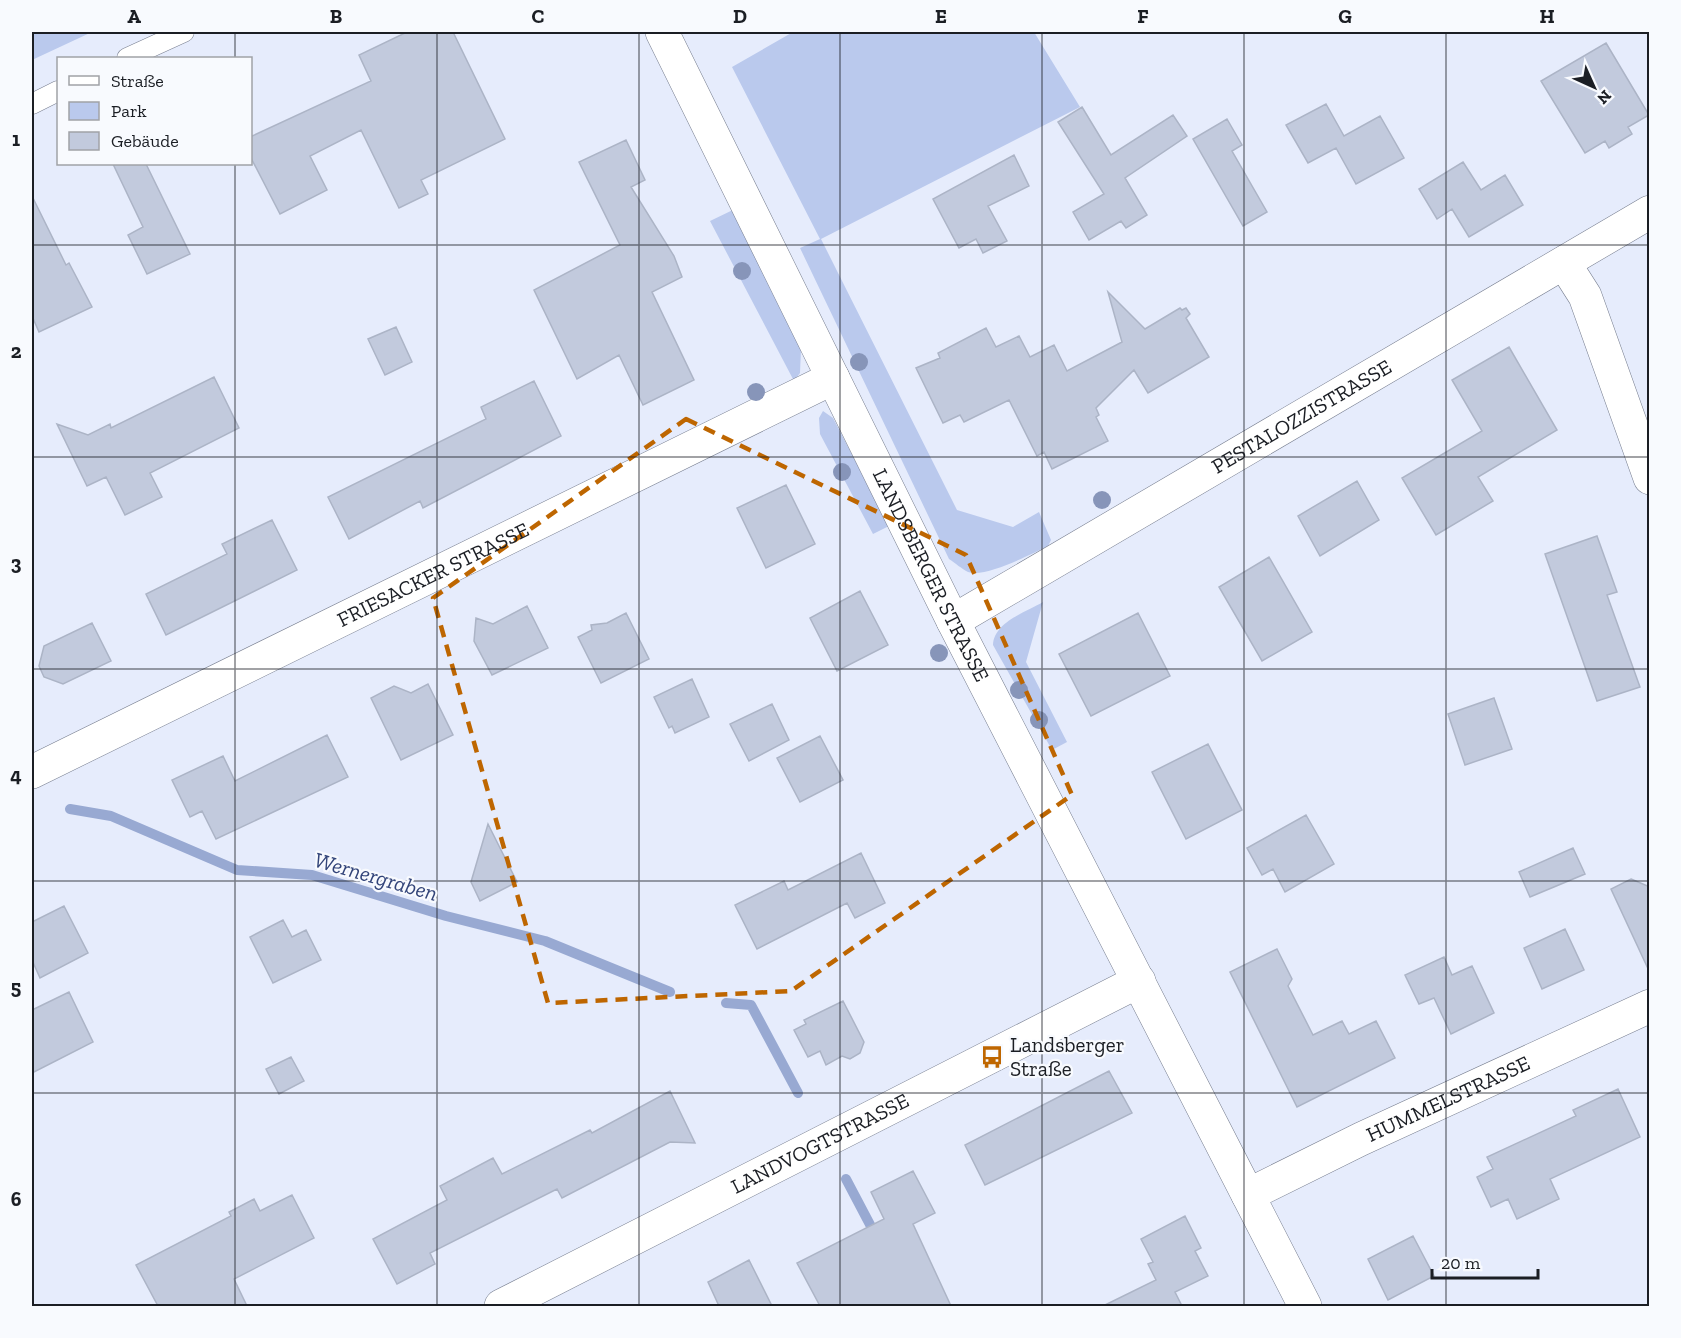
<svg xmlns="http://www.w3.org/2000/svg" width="1681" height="1338" viewBox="0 0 1681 1338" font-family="'Zilla Slab',serif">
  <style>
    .green { fill: #bac9ed }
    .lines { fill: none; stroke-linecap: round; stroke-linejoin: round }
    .stream { stroke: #98a9d2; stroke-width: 10 }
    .building { fill: #c2cadd; stroke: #acb4c6; stroke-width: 1.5 }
    .service-casing { stroke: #787f90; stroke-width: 21 }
    .minor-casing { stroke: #787f90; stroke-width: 34 }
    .tertiary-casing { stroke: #787f90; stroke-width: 34 }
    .service { stroke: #fff; stroke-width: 20 }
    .minor { stroke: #fff; stroke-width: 33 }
    .tertiary { stroke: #fff; stroke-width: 33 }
    .tree { fill: #8795b9 }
    .marked { fill: none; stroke: #be6600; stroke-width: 4.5; stroke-dasharray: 12 8; stroke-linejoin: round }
    .grid { fill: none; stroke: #1b1e24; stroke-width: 1.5; stroke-opacity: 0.55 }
    .labels { text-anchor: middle; stroke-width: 4.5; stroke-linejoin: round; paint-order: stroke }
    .street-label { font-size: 21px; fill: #1b1e24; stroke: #f8fafe }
    .poi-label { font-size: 21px; fill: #1b1e24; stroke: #f8fafe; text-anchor: start }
    .water-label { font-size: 22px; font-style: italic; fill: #324479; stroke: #f8fafe }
    .neatline { fill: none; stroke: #1b1e24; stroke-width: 2 }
    .grid-label { font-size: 20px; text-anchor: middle; font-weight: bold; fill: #1b1e24 }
  </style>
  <rect width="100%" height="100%" fill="#e6ecfc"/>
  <path class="green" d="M 32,32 L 92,32 L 32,60 Z
    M 793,32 L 1034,32 L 1080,107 L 821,239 L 957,510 L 1013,527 L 1039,512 L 1051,540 L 1048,546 C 1031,554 986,578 968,572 C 962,569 955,563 949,559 L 800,248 L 820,239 L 732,67 Z
    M 737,208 L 801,349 L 800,373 L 794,381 L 710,221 Z
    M 823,411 L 833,418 L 889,526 L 873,534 L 820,434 L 819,418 Z
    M 1043,602 L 1026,662 L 1067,742 L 1052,750 L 993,645 C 994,622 1026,612 1043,602 Z"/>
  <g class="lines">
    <path class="stream" d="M 70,809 L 111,816 L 237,870 L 312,875 L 446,916 L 545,941 L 670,992
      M 726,1003 L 751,1005 L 798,1093
      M 846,1179 L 876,1236"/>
  </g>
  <path class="building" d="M 407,32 L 453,32 L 505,139 L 421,180 L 428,194 L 399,208 L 361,130 L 310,156 L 327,190 L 280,214 L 250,156 L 250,137 L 371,81 L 359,55 Z
    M 1606,43 L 1649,115 L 1628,127 L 1632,134 L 1609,148 L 1605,141 L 1585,153 L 1541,81 Z
    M 1326,104 L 1344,136 L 1380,116 L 1404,158 L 1356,184 L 1336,148 L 1308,163 L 1286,125 Z
    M 1082,107 L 1111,155 L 1173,115 L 1187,136 L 1125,178 L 1147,215 L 1126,228 L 1121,221 L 1089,240 L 1073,212 L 1104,194 L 1058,122 Z
    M 1227,119 L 1242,145 L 1232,151 L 1267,212 L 1243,226 L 1193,139 Z
    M 626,140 L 645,180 L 631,187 L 674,256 L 682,277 L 652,292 L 694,380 L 643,405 L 619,355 L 577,379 L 534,290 L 620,245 L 579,162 Z
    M 1014,155 L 1029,186 L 988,206 L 1007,241 L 983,253 L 976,239 L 959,248 L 933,199 Z
    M 1463,162 L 1481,190 L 1505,175 L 1523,205 L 1469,237 L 1452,209 L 1437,219 L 1419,189 Z
    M 113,164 L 146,164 L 190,254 L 147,274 L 128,235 L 143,227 Z
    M 32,196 L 66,265 L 69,263 L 92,307 L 39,332 L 32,316 Z
    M 1108,292 L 1145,329 L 1180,308 L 1182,310 L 1186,308 L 1190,314 L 1186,318 L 1209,357 L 1148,393 L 1134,370 L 1096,408 L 1099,415 L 1096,417 L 1108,441 L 1052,469 L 1044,452 L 1037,456 L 1009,400 L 964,422 L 960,415 L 943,423 L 916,368 L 940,358 L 938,353 L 986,328 L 996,347 L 1019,336 L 1030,357 L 1054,345 L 1067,371 L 1122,342 Z
    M 396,327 L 412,362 L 385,375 L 368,339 Z
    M 1509,347 L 1557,430 L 1478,477 L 1493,501 L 1436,535 L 1402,478 L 1482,431 L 1452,380 Z
    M 214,377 L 239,428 L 150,473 L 162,497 L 125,515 L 106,477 L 87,486 L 57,424 L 88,435 L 110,424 L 111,428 Z
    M 534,381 L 561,436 L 423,508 L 420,501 L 349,539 L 328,497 L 486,419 L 481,407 Z
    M 1357,481 L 1379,520 L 1320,556 L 1298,516 Z
    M 786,485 L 815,544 L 766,568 L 737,508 Z
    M 272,520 L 297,570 L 166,635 L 146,594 L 227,554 L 222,544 Z
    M 1597,536 L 1617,592 L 1607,595 L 1640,687 L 1597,701 L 1545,554 Z
    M 1269,557 L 1312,632 L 1262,661 L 1219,587 Z
    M 860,591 L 888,645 L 837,671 L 810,618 Z
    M 527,606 L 548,648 L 492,675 L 474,641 L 476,618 L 493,624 Z
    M 626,613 L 649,659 L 601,683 L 578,637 L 592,630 L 591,625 L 607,623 Z
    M 1138,613 L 1170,676 L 1091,716 L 1059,654 Z
    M 92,623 L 111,661 L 63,684 L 44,677 L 39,666 L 44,646 Z
    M 692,679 L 709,717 L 675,733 L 672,726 L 669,728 L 654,697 Z
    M 428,684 L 453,735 L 401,760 L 371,698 L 394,686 L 411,693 Z
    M 1494,698 L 1512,749 L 1465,765 L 1448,714 Z
    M 772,704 L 789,740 L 749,761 L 730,724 Z
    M 327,735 L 348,777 L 216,839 L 202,811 L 190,817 L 172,780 L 223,756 L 235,781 Z
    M 820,736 L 843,780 L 800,802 L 777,758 Z
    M 1208,744 L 1242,810 L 1186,839 L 1152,772 Z
    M 1306,815 L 1334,864 L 1285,892 L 1273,869 L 1262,875 L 1247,848 Z
    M 488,824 L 517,882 L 480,901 L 471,882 Z
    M 1573,848 L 1585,874 L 1530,897 L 1519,872 Z
    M 861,853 L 885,903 L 855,918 L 847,903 L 757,949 L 735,905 L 784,881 L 788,890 Z
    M 1631,879 L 1650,887 L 1650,973 L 1611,889 Z
    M 64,906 L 88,953 L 40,978 L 32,960 L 32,922 Z
    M 283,920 L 292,937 L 306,930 L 321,960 L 273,983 L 250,937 Z
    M 1565,929 L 1584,970 L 1542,989 L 1524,948 Z
    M 1277,949 L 1292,979 L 1288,986 L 1313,1035 L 1342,1021 L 1349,1034 L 1376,1021 L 1395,1058 L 1297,1107 L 1230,972 Z
    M 1444,957 L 1452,975 L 1472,966 L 1494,1013 L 1451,1034 L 1434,998 L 1419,1004 L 1405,975 Z
    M 69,992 L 93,1042 L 32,1073 L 32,1010 Z
    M 843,1001 L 864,1042 L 860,1053 L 850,1059 L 842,1056 L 826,1065 L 820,1051 L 808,1057 L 794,1030 L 806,1024 L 804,1020 Z
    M 291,1057 L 304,1081 L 279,1094 L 266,1069 Z
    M 1109,1071 L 1132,1113 L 985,1185 L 965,1145 Z
    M 1618,1089 L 1640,1137 L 1550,1179 L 1559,1199 L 1517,1219 L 1508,1199 L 1491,1207 L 1477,1177 L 1493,1169 L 1487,1157 L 1576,1116 L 1573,1110 Z
    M 670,1091 L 695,1143 L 670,1142 L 562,1198 L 557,1189 L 430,1253 L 435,1264 L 397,1284 L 373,1239 L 447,1200 L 440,1186 L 493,1158 L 502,1174 L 590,1130 L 592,1133 Z
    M 913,1171 L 935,1213 L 913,1224 L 951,1306 L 820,1306 L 797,1263 L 884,1219 L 871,1192 Z
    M 292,1195 L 314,1238 L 234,1279 L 247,1306 L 158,1306 L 136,1265 L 231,1216 L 229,1212 L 254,1199 L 260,1211 Z
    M 1185,1216 L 1201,1248 L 1195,1251 L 1208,1276 L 1175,1292 L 1182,1306 L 1103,1306 L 1156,1280 L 1148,1264 L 1153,1262 L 1141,1239 Z
    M 1413,1236 L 1434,1276 L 1388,1300 L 1368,1259 Z
    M 749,1260 L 772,1306 L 719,1306 L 708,1282 Z"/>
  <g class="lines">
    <g class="service-casing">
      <path id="service" d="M 127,58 L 184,32
        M 32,104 L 58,91"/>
    </g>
    <g class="minor-casing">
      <g id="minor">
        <path d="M 1564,263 L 1585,296 L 1650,478"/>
        <path id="s1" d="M 953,621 L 1650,212"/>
        <path id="s2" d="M 32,772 L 833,378"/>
        <path id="s3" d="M 1248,1195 L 1361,1139 L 1650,1006"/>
        <path id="s4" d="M 501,1306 L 1139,981"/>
      </g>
    </g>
    <g class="tertiary-casing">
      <g id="tertiary">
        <path id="s5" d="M 662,32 L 953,621 L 1305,1306"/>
      </g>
    </g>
    <use href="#service" class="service"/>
    <use href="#minor" class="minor"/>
    <use href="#tertiary" class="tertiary"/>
  </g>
  <g class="tree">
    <circle cx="742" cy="271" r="9"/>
    <circle cx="859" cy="362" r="9"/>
    <circle cx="756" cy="392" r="9"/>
    <circle cx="842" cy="472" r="9"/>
    <circle cx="1102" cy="500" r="9"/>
    <circle cx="939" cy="653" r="9"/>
    <circle cx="1019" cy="690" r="9"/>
    <circle cx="1039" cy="720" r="9"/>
  </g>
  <path class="marked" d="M 686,419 L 966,555 L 1072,795 L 791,991 L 548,1003 L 433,598 Z"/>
  <path class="grid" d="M 235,32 L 235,58M 437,32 L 437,1306M 639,32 L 639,1306M 840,32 L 840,1306M 1042,32 L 1042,1306M 1244,32 L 1244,1306M 1446,32 L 1446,1306M 235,164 L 235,1306M 32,245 L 1650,245M 32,457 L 1650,457M 32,669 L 1650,669M 32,881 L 1650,881M 32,1093 L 1650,1093"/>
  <defs>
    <g id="bus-bare" transform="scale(1.8)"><path d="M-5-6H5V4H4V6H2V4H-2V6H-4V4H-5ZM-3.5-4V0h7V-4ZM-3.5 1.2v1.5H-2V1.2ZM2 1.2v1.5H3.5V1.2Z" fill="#be6600" stroke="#f8fafe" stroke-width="2.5" paint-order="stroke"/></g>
  </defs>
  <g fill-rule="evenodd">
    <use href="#bus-bare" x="992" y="1057"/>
  </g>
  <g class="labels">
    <g class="street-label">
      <text dy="7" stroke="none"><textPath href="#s1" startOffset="404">PESTALOZZISTRASSE</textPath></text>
      <text dy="7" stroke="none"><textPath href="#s5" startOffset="606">LANDSBERGER STRASSE</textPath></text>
      <text dy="7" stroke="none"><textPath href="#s2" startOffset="447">FRIESACKER STRASSE</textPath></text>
      <text dy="7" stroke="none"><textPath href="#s3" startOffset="222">HUMMELSTRASSE</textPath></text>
      <text dy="7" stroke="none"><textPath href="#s4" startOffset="358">LANDVOGTSTRASSE</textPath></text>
    </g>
    <g class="poi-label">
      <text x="1010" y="1052">Landsberger<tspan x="1010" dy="24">Straße</tspan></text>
    </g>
    <g class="water-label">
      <text transform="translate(376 876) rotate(16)" y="8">Wernergraben</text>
    </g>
  </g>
  <rect width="1681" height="1338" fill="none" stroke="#f8fafe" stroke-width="66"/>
  <rect x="57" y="57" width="195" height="108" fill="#f8fafe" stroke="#a0a2a7" stroke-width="1.5"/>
  <rect x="69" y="76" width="30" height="9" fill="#ffffff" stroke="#a0a2a7" stroke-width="1.5"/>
  <text x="111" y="87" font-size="18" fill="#1b1e24">Straße</text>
  <rect x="69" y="102" width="30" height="18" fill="#bac9ed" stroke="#a0a2a7" stroke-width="1.5"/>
  <text x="111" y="117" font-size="18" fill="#1b1e24">Park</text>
  <rect x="69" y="132" width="30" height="18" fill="#c2cadd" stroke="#a0a2a7" stroke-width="1.5"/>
  <text x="111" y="147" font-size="18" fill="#1b1e24">Gebäude</text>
  <g transform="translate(1594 87) rotate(135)" stroke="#f8fafe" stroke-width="4.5" paint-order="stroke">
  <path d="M0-4.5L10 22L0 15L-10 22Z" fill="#1b1e24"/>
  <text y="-9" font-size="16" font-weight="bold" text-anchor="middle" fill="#1b1e24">N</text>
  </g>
  <path d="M1432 1269v9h106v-9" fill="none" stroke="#1b1e24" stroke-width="3"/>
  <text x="1441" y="1269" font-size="18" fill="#1b1e24" stroke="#f8fafe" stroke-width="4.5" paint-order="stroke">20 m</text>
  <rect x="33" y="33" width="1615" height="1272" class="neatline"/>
  <g class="grid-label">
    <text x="134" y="23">A</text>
    <text x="336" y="23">B</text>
    <text x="538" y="23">C</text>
    <text x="740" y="23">D</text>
    <text x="941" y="23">E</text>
    <text x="1143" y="23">F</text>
    <text x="1345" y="23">G</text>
    <text x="1547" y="23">H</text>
    <text x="16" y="146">1</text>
    <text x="16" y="358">2</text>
    <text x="16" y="570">3</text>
    <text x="16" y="782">4</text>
    <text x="16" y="994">5</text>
    <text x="16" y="1206">6</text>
  </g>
</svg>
